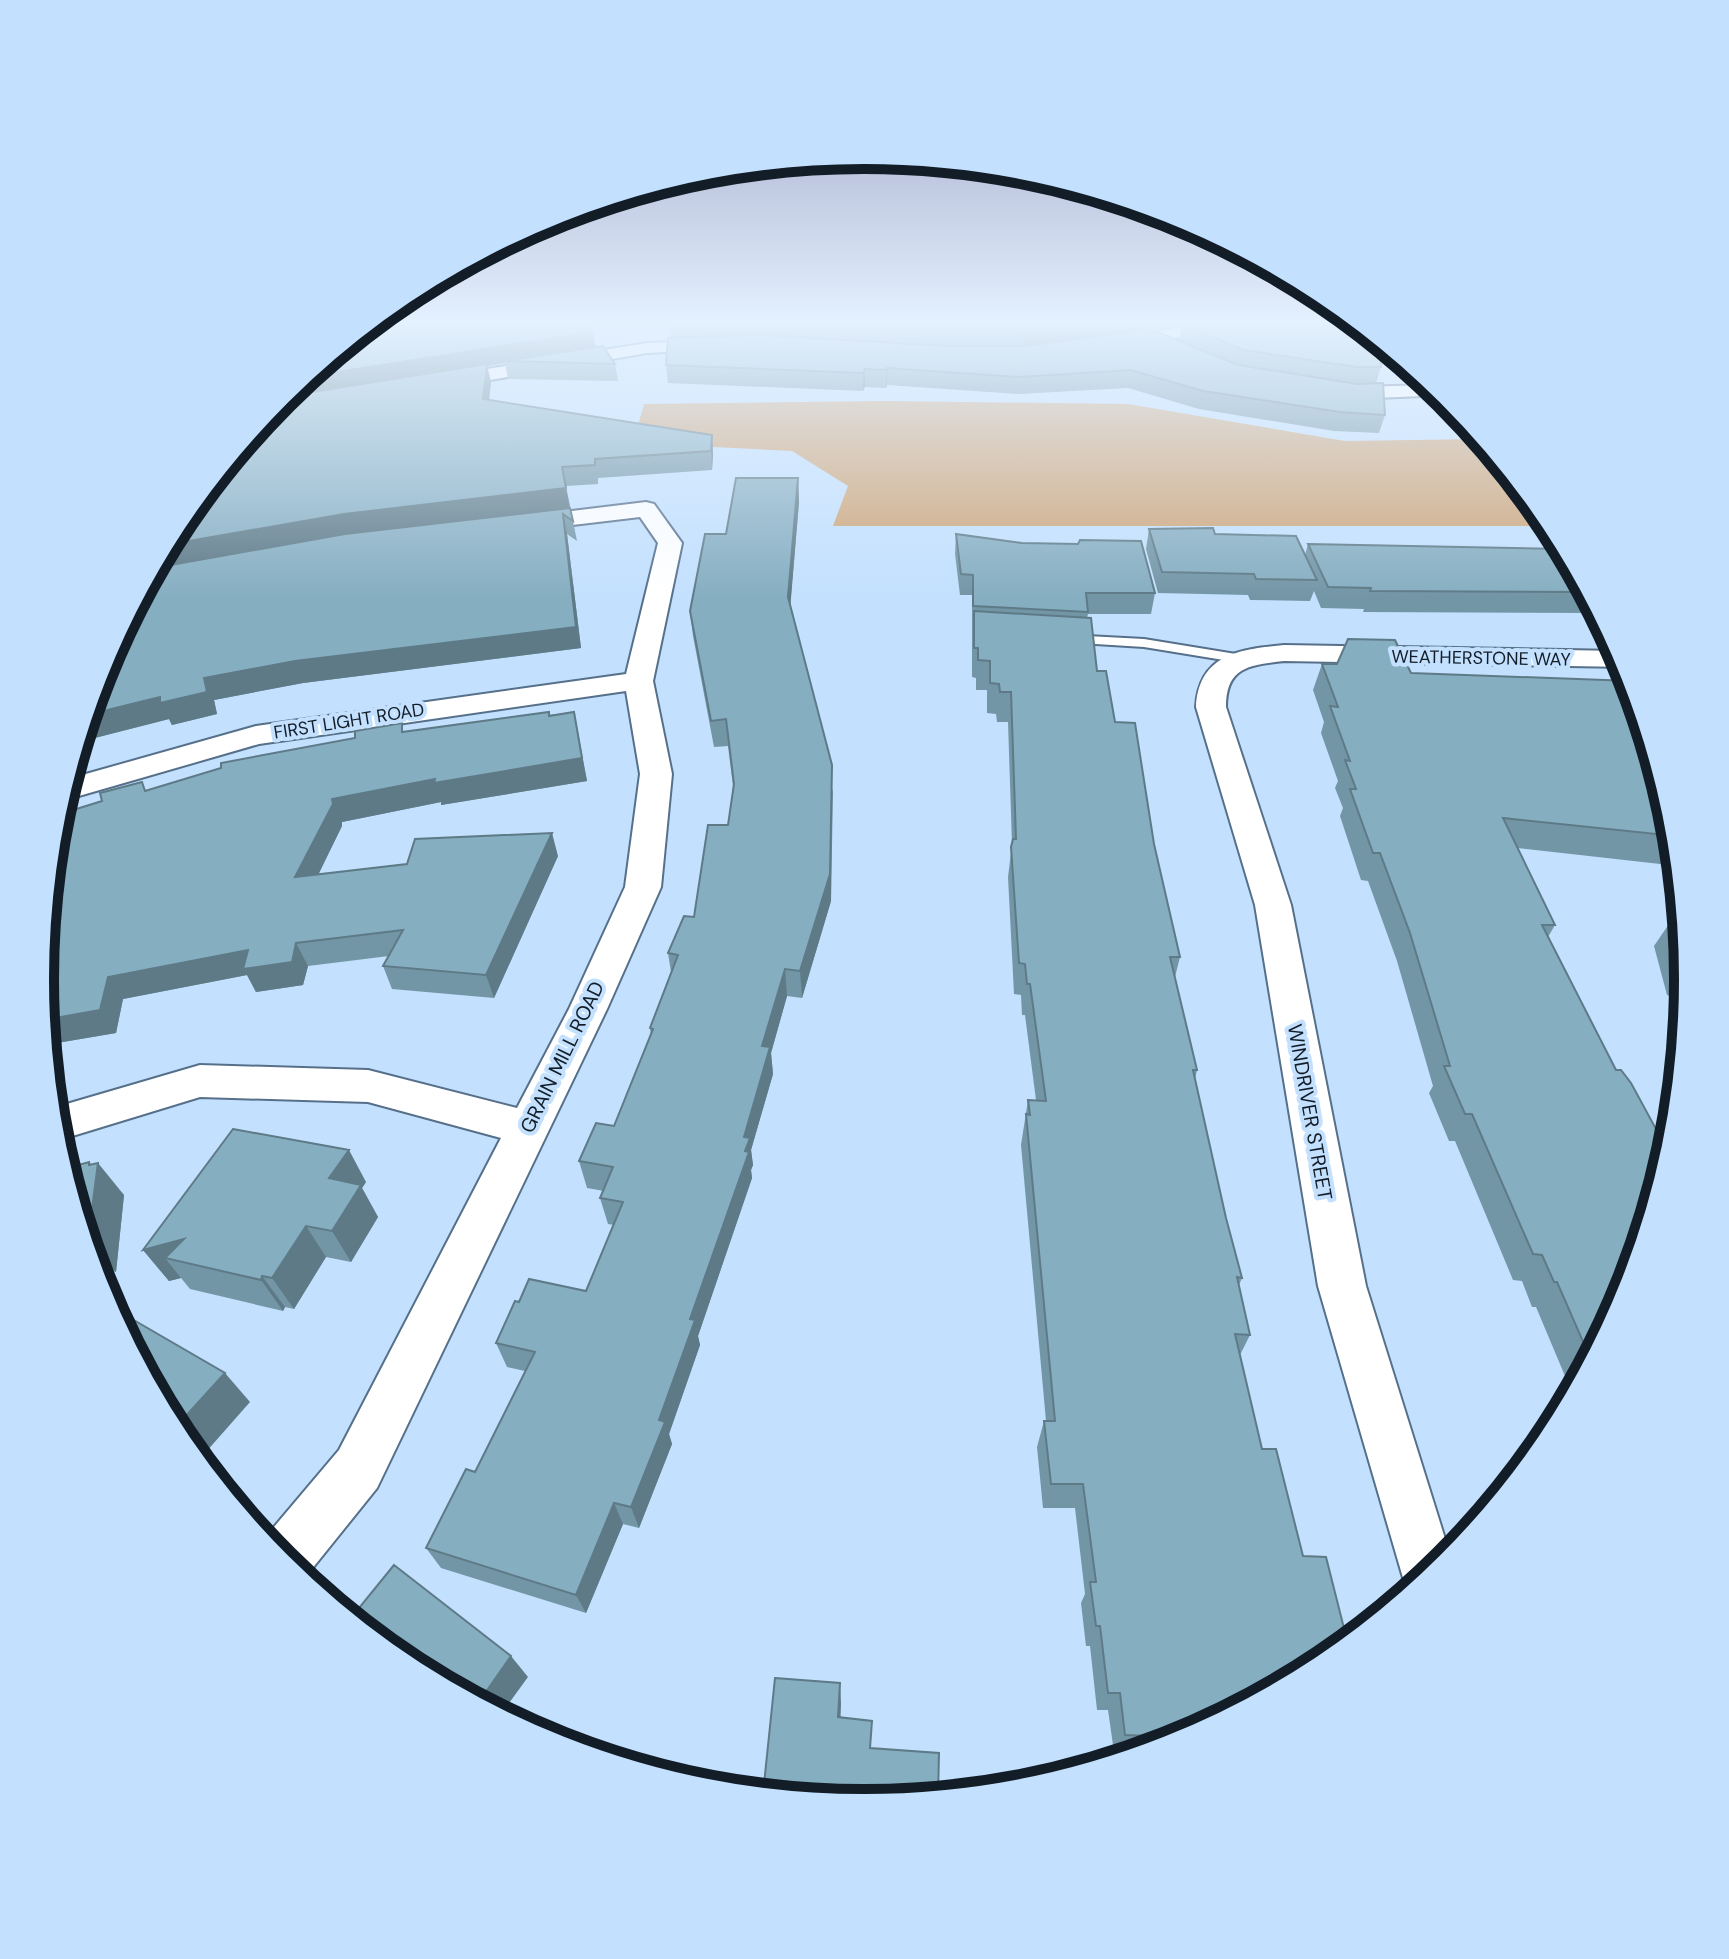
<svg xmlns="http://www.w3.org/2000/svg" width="1729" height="1959" viewBox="0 0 1729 1959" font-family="'DM Sans',sans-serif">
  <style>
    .green { fill: #cea477 }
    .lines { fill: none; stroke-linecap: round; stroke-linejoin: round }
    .lane-casing { stroke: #56708a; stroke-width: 4 }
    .street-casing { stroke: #56708a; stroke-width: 4 }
    .lane { fill: #fff; fill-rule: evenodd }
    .street { fill: #fff; fill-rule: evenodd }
    .wall { fill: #7396a6 }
    .shaded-wall { fill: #5e7a87 }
    .building { fill: #86aec1; stroke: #5e7a87; stroke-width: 2 }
    .labels { text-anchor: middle; stroke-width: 8; stroke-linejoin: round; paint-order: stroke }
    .far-street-label { font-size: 18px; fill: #121d27; stroke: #c3e0fe }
    .street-label { font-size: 20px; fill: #121d27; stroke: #c3e0fe }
    .rim { fill: none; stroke: #121d27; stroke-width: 10 }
  </style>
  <rect width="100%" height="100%" fill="#c3e0fe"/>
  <path class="green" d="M 885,401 L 1128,404 L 1345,441 L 1482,439 L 1552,526 L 833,526 L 848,486 L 792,451 L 633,443 L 644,404 Z"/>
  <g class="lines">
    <g class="lane-casing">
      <path id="lane" d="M 1068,635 L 1144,639 L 1242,655 L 1249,659 L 1242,663 L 1144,647 L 1063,642 L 1061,639 Z"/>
    </g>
    <g class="street-casing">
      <path id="street" d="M 1200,323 L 1237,323 L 1229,328 L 1118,349 L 1109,344 L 1118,339 Z
        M 717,340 L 723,341 L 726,345 L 723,349 L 647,353 L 438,389 L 428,383 L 438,377 L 647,343 Z
        M 1331,383 L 1352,387 L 1434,385 L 1446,395 L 1352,399 L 1324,393 L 1321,389 L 1324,385 Z
        M 646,502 L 654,504 L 682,543 L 653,681 L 672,774 L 661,887 L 607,1009 L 377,1488 L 303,1580 L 281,1562 L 263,1540 L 339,1450 L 501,1138 L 368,1102 L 200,1097 L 56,1141 L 53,1108 L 200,1065 L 368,1070 L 517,1108 L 569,1009 L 625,887 L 640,774 L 626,691 L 259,744 L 65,800 L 62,799 L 68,779 L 256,726 L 626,674 L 658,543 L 640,517 L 522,531 L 514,529 L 510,524 L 514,519 L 522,517 Z
        M 1284,645 L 1619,651 L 1627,667 L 1284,661 C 1249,665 1226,667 1226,707 L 1291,905 L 1366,1286 L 1451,1558 L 1408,1595 L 1318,1286 L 1255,905 L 1196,707 C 1199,654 1240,649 1284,645 Z"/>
    </g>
    <use href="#lane" class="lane"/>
    <use href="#street" class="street"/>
  </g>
  <path class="wall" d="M 669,323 L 1181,323 L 1145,330 L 1238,365 L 1179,340 L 1182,324 L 1381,367 L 1376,383 L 1385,415 L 1379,433 L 1334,431 L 1199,409 L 1128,388 L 1018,394 L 887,385 L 886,388 L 865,387 L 863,391 L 668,383 L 666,365 L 671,338 Z
    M 596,347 L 615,364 L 618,381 L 508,379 L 505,363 L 487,366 L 491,382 L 489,400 L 712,435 L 713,454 L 712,470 L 598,478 L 598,484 L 566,486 L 577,541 L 567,534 L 581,648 L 303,683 L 214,700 L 217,714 L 172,725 L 169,719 L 79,742 L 103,664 L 282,396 Z
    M 798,478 L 799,502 L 790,607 L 833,792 L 831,901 L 802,998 L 787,996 L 771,1053 L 773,1074 L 751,1150 L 753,1165 L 751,1170 L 752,1178 L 698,1336 L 700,1345 L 669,1434 L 672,1444 L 639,1528 L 623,1524 L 586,1613 L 441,1568 L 426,1548 L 475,1472 L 525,1371 L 507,1367 L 496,1343 L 519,1302 L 586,1291 L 614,1225 L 608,1224 L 600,1198 L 604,1191 L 587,1188 L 579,1161 L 614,1126 L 651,1035 L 650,1028 L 671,972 L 668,953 L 694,917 L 728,825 L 733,786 L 728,746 L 714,747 L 693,636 L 690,611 L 726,534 Z
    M 1149,529 L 1305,555 L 1308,544 L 1564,549 L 1564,548 L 1599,613 L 1363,612 L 1364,609 L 1321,608 L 1314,591 L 1310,601 L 1250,600 L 1248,595 L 1158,593 L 1146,549 Z
    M 956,534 L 1155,593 L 1151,614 L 1088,614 L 1087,618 L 1097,671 L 1115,722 L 1154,844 L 1180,957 L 1175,977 L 1197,1070 L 1195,1079 L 1226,1218 L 1242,1278 L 1239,1285 L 1250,1335 L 1240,1355 L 1180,1741 L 1140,1753 L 1140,1752 L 1114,1752 L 1108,1710 L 1097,1710 L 1090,1646 L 1086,1646 L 1081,1603 L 1085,1594 L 1075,1508 L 1043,1508 L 1037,1447 L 1044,1421 L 1046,1421 L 1021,1145 L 1028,1100 L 1036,1100 L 1025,1015 L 1022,1015 L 1021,995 L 1014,994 L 1008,877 L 1012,844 L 1008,722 L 997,722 L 996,714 L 987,713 L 987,690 L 976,690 L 976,678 L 972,677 L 972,595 L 960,595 L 955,554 Z
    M 1322,664 L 1411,673 L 1629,681 L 1631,679 L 1673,819 L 1678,866 L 1518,848 L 1555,925 L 1548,937 L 1626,1295 L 1573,1395 L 1536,1307 L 1532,1307 L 1522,1281 L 1513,1280 L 1455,1141 L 1449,1141 L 1429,1093 L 1433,1086 L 1397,961 L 1368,881 L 1361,880 L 1340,816 L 1343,808 L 1335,788 L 1338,781 L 1321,733 L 1324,722 L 1313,690 Z
    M 574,712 L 587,781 L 441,805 L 441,802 L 342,822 L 342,826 L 318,874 L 558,856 L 494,998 L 392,989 L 383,966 L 389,956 L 308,966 L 303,985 L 256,992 L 247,975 L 123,999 L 116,1033 L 57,1043 L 51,1035 L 147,790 L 405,732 Z
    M 1673,918 L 1683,920 L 1689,980 L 1686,1015 L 1679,1013 L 1674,997 L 1667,995 L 1654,946 Z
    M 89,1162 L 124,1195 L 116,1272 L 94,1266 L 65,1169 Z
    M 366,1182 L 362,1188 L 378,1217 L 351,1262 L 326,1257 L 294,1309 L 285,1307 L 283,1311 L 190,1289 L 181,1278 L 169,1281 L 143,1250 Z"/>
  <path class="shaded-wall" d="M 1098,323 L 1181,323 L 1092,340 L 1023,347 L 1024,331 Z
    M 593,332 L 596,348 L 505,361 L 505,363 L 487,366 L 491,382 L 487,418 L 483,399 L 278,400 L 305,377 Z
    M 887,368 L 887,385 L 886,388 L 886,370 Z
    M 865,369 L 865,387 L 863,391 L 863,373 Z
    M 712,435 L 713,454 L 712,470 L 711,451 Z
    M 798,478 L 799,502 L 789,622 L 788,597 Z
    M 566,488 L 570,508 L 153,570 L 166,545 L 344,514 Z
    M 563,514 L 567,534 L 581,648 L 303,683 L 214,700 L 217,714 L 172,725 L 169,719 L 79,742 L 87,715 L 204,678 Z
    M 574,712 L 587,781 L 441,805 L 441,802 L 342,822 L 342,826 L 306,900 L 295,877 L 332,799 Z
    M 832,765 L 831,901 L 802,998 L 800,971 Z
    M 552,833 L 558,856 L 494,998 L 486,975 Z
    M 296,943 L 308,966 L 303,985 L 256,992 L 247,975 L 123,999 L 116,1033 L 57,1043 L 51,1035 L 46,1037 L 43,1010 L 108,977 L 248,950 Z
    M 785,969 L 787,996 L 771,1053 L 773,1074 L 751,1150 L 753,1165 L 751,1170 L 752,1178 L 698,1336 L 700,1345 L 669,1434 L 672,1444 L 639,1528 L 631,1507 L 659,1420 L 744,1137 L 762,1046 Z
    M 349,1150 L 366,1182 L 362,1188 L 378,1217 L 351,1262 L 332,1231 L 329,1178 Z
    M 89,1162 L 97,1171 L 98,1163 L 124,1195 L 116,1272 L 88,1240 Z
    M 306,1226 L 326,1257 L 294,1309 L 272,1278 Z
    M 184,1239 L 165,1258 L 181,1278 L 169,1281 L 143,1250 Z
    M 262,1276 L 285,1307 L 283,1311 L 261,1280 Z
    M 225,1373 L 250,1402 L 198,1461 L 179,1437 L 174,1429 Z
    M 614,1503 L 623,1524 L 586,1613 L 576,1595 Z
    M 511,1656 L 528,1677 L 501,1714 L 505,1718 L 491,1710 L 483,1696 Z
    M 840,1683 L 841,1703 L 840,1736 L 838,1717 Z"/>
  <path class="building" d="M 371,323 L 588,323 L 593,332 L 305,377 Z
    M 816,323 L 1098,323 L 1024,331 L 948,331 Z
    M 1187,323 L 1358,323 L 1379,340 L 1381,367 L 1357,367 L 1243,350 L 1182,324 Z
    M 1150,329 L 1238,365 L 1357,384 L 1383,383 L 1385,415 L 1340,412 L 1203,391 L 1131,370 L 1019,377 L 887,368 L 886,370 L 865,369 L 863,373 L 666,365 L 668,338 L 761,335 L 948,346 L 1025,346 Z
    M 603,346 L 615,364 L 505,361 Z
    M 487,364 L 483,399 L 712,435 L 711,451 L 595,459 L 595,465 L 562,467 L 566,488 L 344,514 L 166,545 L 179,521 L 281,397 Z
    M 736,478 L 798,478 L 788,597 L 832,765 L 830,874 L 800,971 L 785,969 L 762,1046 L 770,1047 L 744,1137 L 750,1138 L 745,1151 L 749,1152 L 690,1319 L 695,1320 L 659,1420 L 665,1422 L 631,1507 L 614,1503 L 576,1595 L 426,1548 L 466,1469 L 475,1472 L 535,1352 L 496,1343 L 515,1301 L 519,1302 L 529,1279 L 586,1291 L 623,1202 L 600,1198 L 613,1167 L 579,1161 L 596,1123 L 614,1126 L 653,1029 L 650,1028 L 678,955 L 668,953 L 684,916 L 694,917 L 708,825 L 728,825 L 734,784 L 726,719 L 711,721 L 690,611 L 705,534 L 726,534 Z
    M 570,508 L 573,521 L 563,514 L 576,627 L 295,661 L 204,678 L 207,692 L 160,703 L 160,697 L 87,715 L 103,664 L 154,568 L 345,534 Z
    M 1213,528 L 1215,534 L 1296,536 L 1317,580 L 1256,579 L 1254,574 L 1162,572 L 1149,529 Z
    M 956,534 L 1022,543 L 1078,544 L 1080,540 L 1141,541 L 1155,593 L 1086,593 L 1088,612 L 973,606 L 973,575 L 961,574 Z
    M 1308,544 L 1565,549 L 1588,592 L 1370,591 L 1371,588 L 1328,587 Z
    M 974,611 L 1091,618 L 1097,671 L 1106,671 L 1115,722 L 1135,723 L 1154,844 L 1180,957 L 1170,957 L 1197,1070 L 1193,1070 L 1226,1218 L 1242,1278 L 1237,1277 L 1250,1335 L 1235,1334 L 1262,1449 L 1276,1449 L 1303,1556 L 1326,1557 L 1348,1644 L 1322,1665 L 1180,1741 L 1154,1749 L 1152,1736 L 1125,1735 L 1120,1693 L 1108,1693 L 1100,1626 L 1096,1626 L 1090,1582 L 1096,1582 L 1083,1484 L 1051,1484 L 1044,1421 L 1055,1421 L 1026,1114 L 1030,1115 L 1028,1100 L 1046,1101 L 1030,984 L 1027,984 L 1025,964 L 1019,963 L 1011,847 L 1013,839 L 1016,839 L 1011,692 L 1000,692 L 999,684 L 990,683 L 990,661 L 978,660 L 978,648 L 974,648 Z
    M 1348,639 L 1395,640 L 1411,673 L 1631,681 L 1673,819 L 1675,836 L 1503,818 L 1555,925 L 1542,925 L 1616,1070 L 1621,1070 L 1631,1083 L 1669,1153 L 1626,1295 L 1591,1360 L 1557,1282 L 1554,1282 L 1542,1255 L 1533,1254 L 1472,1114 L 1465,1114 L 1444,1066 L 1450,1066 L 1410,933 L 1380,853 L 1373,853 L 1350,789 L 1356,789 L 1345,760 L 1350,761 L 1330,706 L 1338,707 L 1322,664 L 1337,664 Z
    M 549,712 L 549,716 L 574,712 L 582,758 L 434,783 L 435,779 L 332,799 L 333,804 L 295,877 L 407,864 L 415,839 L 552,833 L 486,975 L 383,966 L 403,930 L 296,943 L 292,962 L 243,969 L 248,950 L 108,977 L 100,1010 L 44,1020 L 40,979 L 57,815 L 102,801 L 100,793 L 142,782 L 145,791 L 221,768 L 221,763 L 355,738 L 355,731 L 402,723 L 402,732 Z
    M 1673,918 L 1683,920 L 1688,968 L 1687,968 Z
    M 233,1129 L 349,1150 L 329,1178 L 361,1185 L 332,1231 L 306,1226 L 272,1278 L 262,1276 L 261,1280 L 165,1258 L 184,1239 L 143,1250 Z
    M 89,1162 L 89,1165 L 98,1163 L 88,1240 L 86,1240 L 64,1169 Z
    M 113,1308 L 225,1373 L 174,1429 L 111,1311 Z
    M 394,1565 L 511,1656 L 483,1696 L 494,1706 L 491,1710 L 406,1665 L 350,1619 Z
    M 775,1678 L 840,1683 L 838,1717 L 872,1721 L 870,1748 L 939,1753 L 938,1797 L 864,1804 L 763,1794 Z"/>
  <linearGradient id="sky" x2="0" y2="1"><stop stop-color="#9196ba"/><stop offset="0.54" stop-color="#e4f1ff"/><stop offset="1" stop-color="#e4f1ff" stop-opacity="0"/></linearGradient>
  <rect width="1729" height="597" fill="url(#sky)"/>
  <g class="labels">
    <g class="far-street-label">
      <text transform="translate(1481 658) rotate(1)" y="6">WEATHERSTONE WAY</text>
      <text transform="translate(349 721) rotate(-9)" y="6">FIRST LIGHT ROAD</text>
    </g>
    <g class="street-label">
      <text transform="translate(562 1057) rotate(-64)" y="7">GRAIN MILL ROAD</text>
      <text transform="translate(1310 1112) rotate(80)" y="7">WINDRIVER STREET</text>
    </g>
  </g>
  <path d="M0 0H1729V1959H0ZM54 979a810 810 0 1 1 1620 0a810 810 0 1 1-1620 0Z" fill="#c3e0fe" fill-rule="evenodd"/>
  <path class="rim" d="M54 979a810 810 0 1 1 1620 0a810 810 0 1 1-1620 0Z"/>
</svg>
